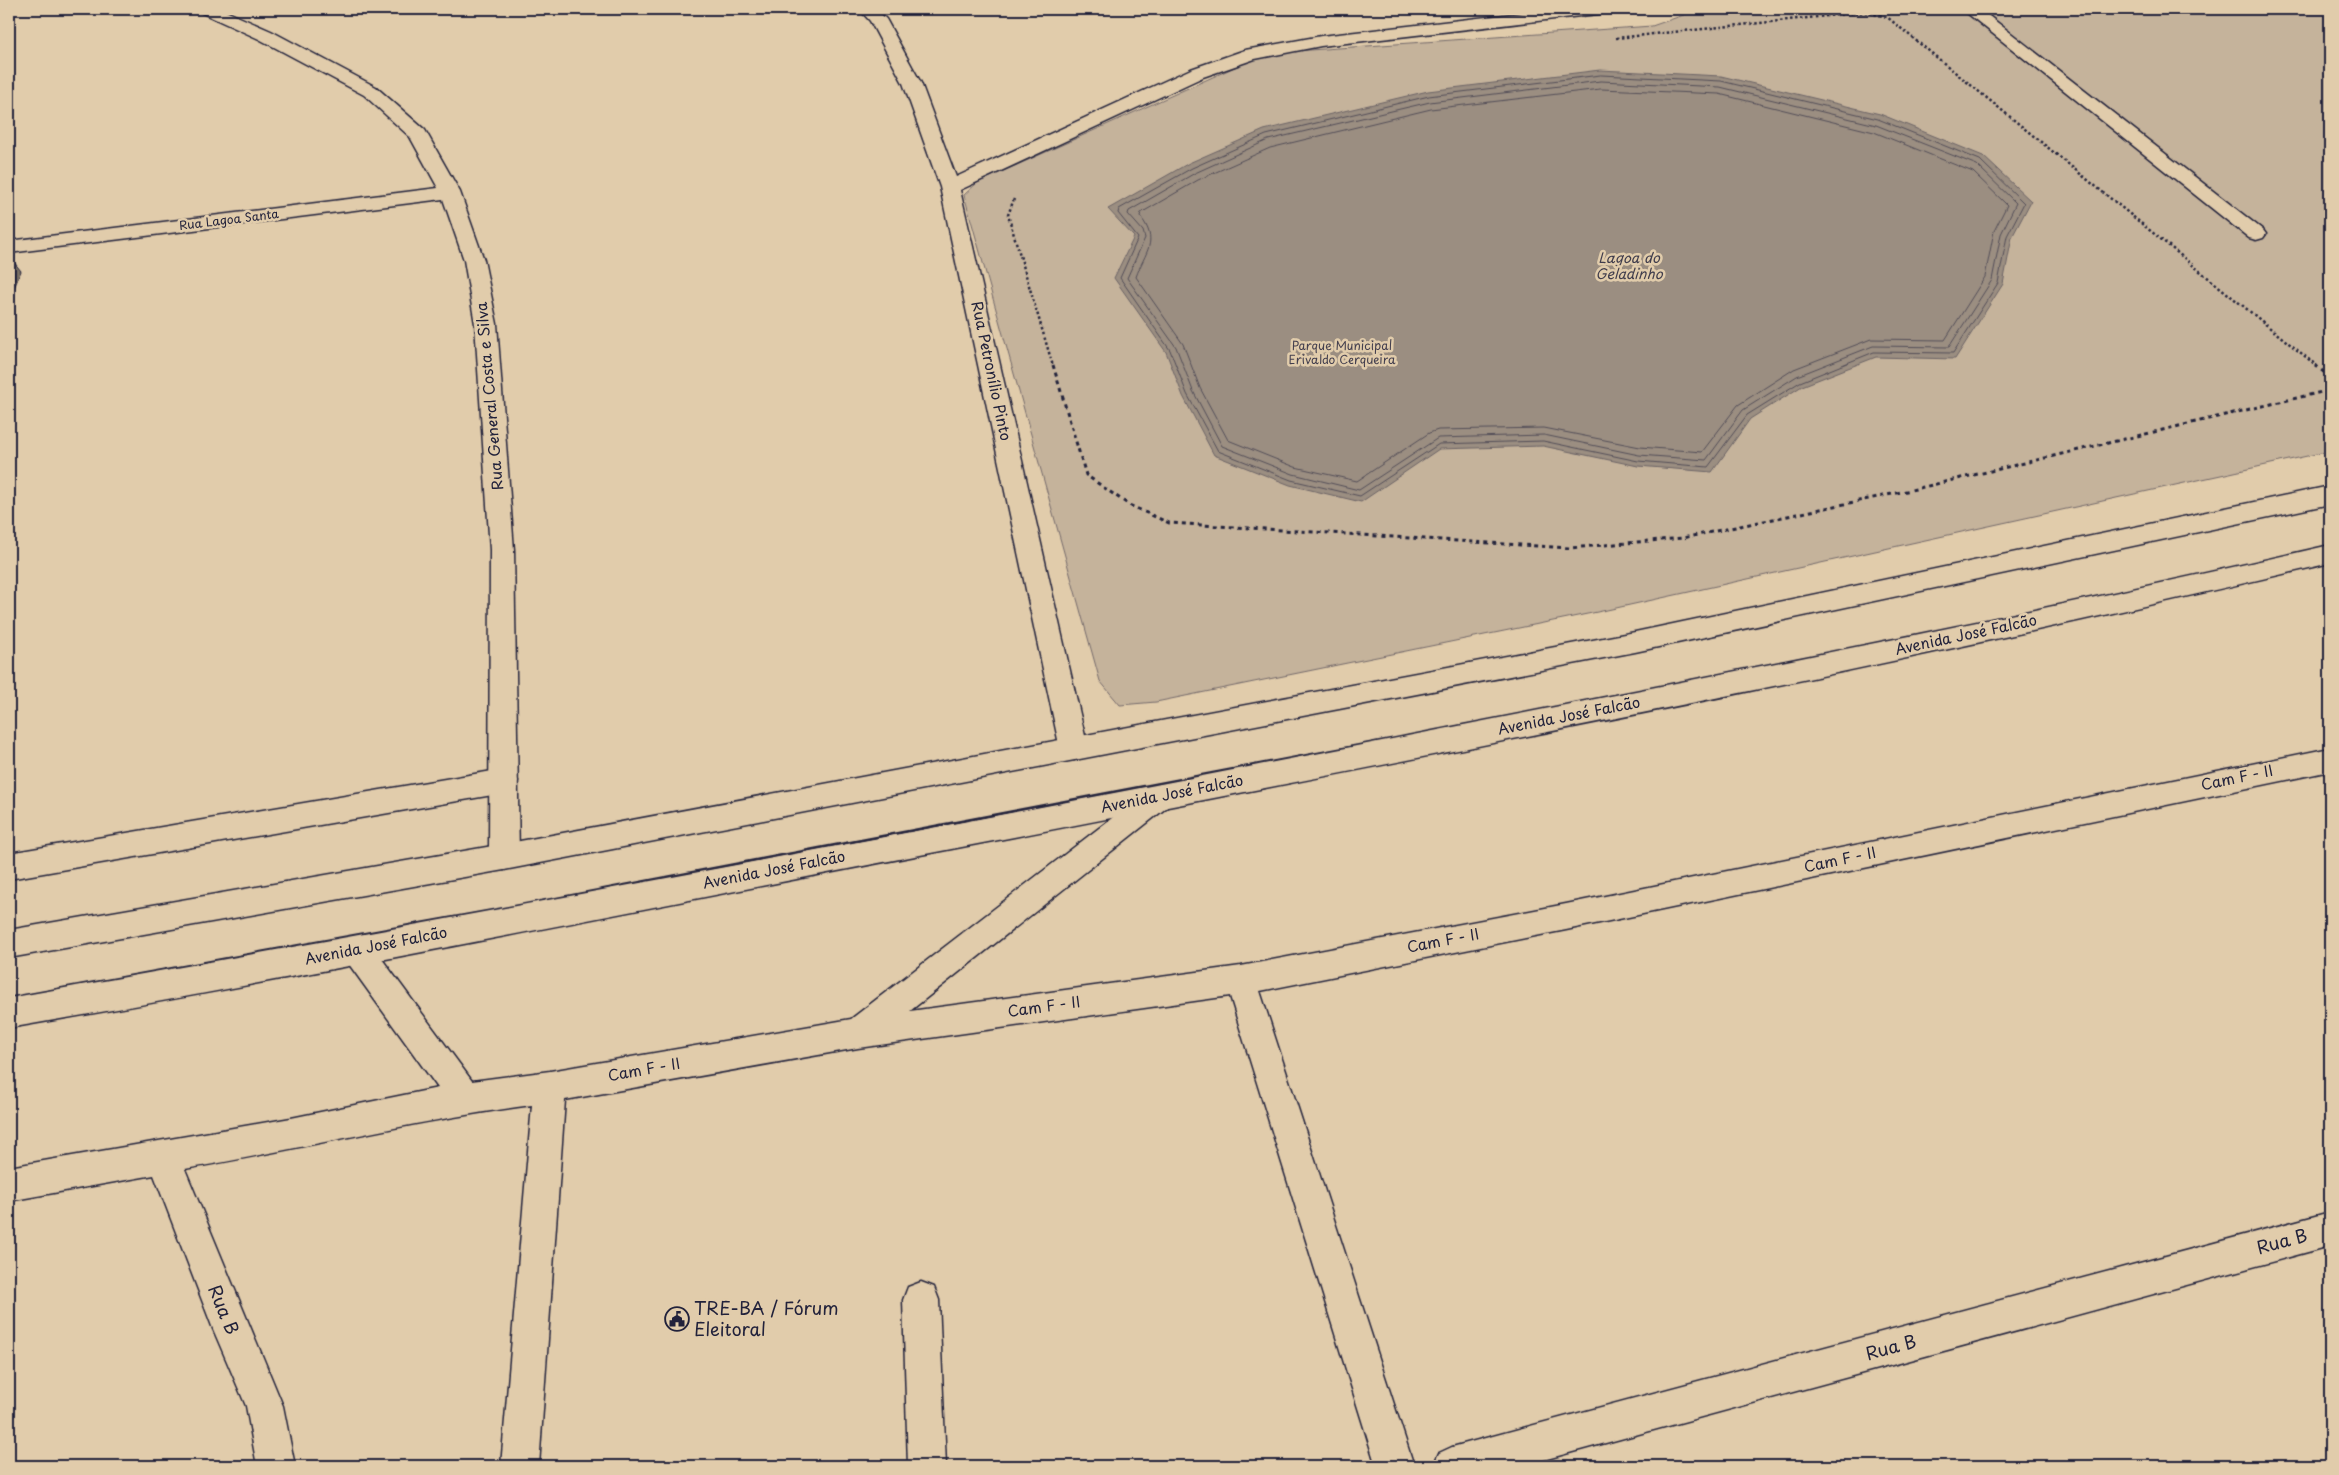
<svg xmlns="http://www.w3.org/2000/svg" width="2339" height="1475" viewBox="0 0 2339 1475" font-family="'Playpen Sans',sans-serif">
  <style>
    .green { fill: #c5b39b; stroke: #746a6b }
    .water { fill: #9b8e81; stroke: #6b6365 }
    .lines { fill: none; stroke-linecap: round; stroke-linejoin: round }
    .shore { stroke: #524d57; stroke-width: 1 }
    .lane-casing { stroke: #22223b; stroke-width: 3 }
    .street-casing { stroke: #22223b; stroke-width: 3 }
    .primary-casing { stroke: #22223b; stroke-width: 3 }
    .path-far1 { stroke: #22223b; stroke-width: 2.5; stroke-dasharray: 2.5 2.5; stroke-linecap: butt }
    .path { stroke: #22223b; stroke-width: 3; stroke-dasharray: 4 4; stroke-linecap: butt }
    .lane { fill: #e1ccab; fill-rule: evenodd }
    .street { fill: #e1ccab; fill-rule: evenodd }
    .primary { fill: #e1ccab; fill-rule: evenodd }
    .shaded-wall { fill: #7a6f63; stroke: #22223b }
    .labels { text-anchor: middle; stroke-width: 5; stroke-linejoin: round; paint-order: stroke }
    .far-street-label { font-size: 12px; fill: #22223b; stroke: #e1ccab }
    .far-park-label { font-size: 12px; fill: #433f4e; stroke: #e1ccab }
    .far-water-label { font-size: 14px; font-style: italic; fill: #403d4c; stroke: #e1ccab }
    .street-label { font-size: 15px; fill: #22223b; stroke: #e1ccab }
    .near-street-label { font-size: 18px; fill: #22223b; stroke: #e1ccab }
    .near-poi-label { font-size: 18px; fill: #22223b; stroke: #e1ccab; text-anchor: start }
  </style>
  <rect width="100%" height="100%" fill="#e1ccab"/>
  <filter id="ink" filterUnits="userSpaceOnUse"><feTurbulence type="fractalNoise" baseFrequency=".02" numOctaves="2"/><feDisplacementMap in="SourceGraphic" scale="10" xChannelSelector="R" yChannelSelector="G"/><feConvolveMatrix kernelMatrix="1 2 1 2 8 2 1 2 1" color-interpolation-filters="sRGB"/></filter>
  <g filter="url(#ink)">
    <path class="green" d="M 1701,9 L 2330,9 L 2330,451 L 1607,610 L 1156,702 L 1120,705 L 1100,681 L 964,195 L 977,183 L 1255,58 L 1296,51 L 1652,26 Z"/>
    <path class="water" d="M 1600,70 L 1721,76 L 1880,114 L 1983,156 L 2031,201 L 2012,237 L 2003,284 L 1955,359 L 1876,357 L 1802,386 L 1750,419 L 1712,472 L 1638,466 L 1543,446 L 1439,449 L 1361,502 L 1290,485 L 1214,455 L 1183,396 L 1166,352 L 1114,278 L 1134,237 L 1108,209 L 1189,163 L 1264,130 L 1428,91 Z"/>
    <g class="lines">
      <path class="shore" d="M 1601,75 L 1721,81 L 1878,119 L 1980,160 L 2024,203 L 2007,236 L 1998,283 L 1953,353 L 1874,352 L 1800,382 L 1747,415 L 1708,467 L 1638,461 L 1543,441 L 1439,444 L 1360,496 L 1291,480 L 1218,451 L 1187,394 L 1170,350 L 1120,278 L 1138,238 L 1118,213 L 1119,209 L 1192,168 L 1266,135 L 1429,96 Z
        M 1601,81 L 1720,87 L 1876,125 L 1977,165 L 2016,203 L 2001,234 L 1992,280 L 1949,347 L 1873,346 L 1797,376 L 1743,410 L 1706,460 L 1639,455 L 1544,435 L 1438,438 L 1359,490 L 1293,474 L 1222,446 L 1193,391 L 1176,347 L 1127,278 L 1145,238 L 1143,231 L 1128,214 L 1129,211 L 1195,173 L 1268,140 L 1430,102 Z
        M 1601,89 L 1719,94 L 1874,132 L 1973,172 L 2007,205 L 1994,231 L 1985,277 L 1945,340 L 1871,339 L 1794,369 L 1738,405 L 1702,452 L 1640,447 L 1544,428 L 1438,430 L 1429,433 L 1357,481 L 1295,467 L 1228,440 L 1200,388 L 1183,344 L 1136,277 C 1145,251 1160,242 1140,216 L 1141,213 L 1198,180 L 1270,148 L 1431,109 Z"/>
      <g class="lane-casing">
        <path id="lane" d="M 504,769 L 514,773 L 518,781 L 514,789 L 504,793 L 9,879 L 9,853 Z
          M 921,1282 L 934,1287 L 939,1300 L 946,1466 L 908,1466 L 903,1300 L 908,1287 Z"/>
      </g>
      <g class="street-casing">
        <path id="street" d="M 200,9 L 221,9 L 271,31 L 376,87 L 425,130 L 460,192 L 484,260 L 497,324 L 514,550 L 519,857 L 514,866 L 504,870 L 494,866 L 489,857 L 490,550 L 475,324 L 464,260 L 443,199 L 9,253 L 9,241 L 438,188 L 410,137 L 364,95 L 259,39 L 202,13 Z
          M 859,9 L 876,9 L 886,19 L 921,83 L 956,177 L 1191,69 L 1245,50 L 1321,36 L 1556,9 L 1606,9 L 1604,13 L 1598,14 L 1321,46 L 1255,59 L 1203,77 L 960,190 L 1088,749 L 1084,757 L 1074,760 L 1064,757 L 1060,749 L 940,187 L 903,83 L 870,21 Z
          M 1962,9 L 1980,9 L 2263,230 L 2266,234 L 2263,238 L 2256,240 L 2249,238 Z
          M 2330,748 L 2330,771 L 1566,930 L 1260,991 L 1414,1466 L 1376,1466 L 1230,996 L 858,1048 L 565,1100 L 539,1466 L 501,1466 L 532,1105 C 416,1120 301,1149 185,1169 L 283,1406 L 295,1466 L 257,1466 L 246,1406 L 213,1329 L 154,1175 L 9,1201 L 9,1167 L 291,1118 L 438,1088 L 346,960 L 342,950 L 346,940 L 357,936 L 368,940 L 472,1081 L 550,1071 L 851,1019 L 1151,788 L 1161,784 L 1171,788 L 1175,796 L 1171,804 L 910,1011 L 1241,966 L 1566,904 Z
          M 2330,1212 L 2330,1246 L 1521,1466 L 1433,1466 L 1439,1453 L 1452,1447 Z"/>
      </g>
      <g class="primary-casing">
        <path id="primary" d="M 2330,486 L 2330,504 L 1635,652 L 504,870 L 9,958 L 9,930 L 504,844 L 1635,632 Z
          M 2330,545 L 2330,563 C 1894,667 1454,751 1014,837 C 679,901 345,970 9,1028 L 9,998 C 469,916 929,830 1387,740 C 1702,678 2017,617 2330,545 Z"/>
      </g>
      <path class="path-far1" d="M 1616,38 L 1865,12 L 1887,17 L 2317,366
        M 1014,199 L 1008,215 L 1053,366"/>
      <path class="path" d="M 1053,365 L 1086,475 L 1129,505 L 1169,523 L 1570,548 L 1683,538 L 1911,490 L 2330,390
        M 2315,365 L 2330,377"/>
      <use href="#lane" class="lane"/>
      <use href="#street" class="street"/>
      <use href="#primary" class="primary"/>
    </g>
    <path class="shaded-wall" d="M 9,256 L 21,271 L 9,300 Z"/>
  </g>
  <defs>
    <g id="civic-ring" transform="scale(1.25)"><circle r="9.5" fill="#e1ccab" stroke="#22223b" stroke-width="1.5"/><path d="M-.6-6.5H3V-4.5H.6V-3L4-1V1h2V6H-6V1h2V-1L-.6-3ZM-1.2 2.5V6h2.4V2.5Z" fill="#22223b"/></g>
  </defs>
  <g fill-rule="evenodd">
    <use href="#civic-ring" x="677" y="1319"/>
  </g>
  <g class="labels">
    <g class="far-street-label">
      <text transform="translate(229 220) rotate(-7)" y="4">Rua Lagoa Santa</text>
    </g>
    <g class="far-park-label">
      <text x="1342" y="350">Parque Municipal<tspan x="1342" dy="14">Erivaldo Cerqueira</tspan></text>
    </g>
    <g class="far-water-label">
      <text x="1629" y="263">Lagoa do<tspan x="1629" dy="16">Geladinho</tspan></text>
    </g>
    <g class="street-label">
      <text transform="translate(991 371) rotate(78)" y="5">Rua Petronílio Pinto</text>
      <text transform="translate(490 396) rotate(-95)" y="5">Rua General Costa e Silva</text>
      <text transform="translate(1966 635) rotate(-12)" y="5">Avenida José Falcão</text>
      <text transform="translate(1569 716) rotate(-11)" y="5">Avenida José Falcão</text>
      <text transform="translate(2237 778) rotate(-12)" y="5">Cam F - II</text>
      <text transform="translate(1172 794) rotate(-11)" y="5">Avenida José Falcão</text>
      <text transform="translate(1840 860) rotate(-12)" y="5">Cam F - II</text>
      <text transform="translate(774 870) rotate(-11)" y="5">Avenida José Falcão</text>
      <text transform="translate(1443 941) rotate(-11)" y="5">Cam F - II</text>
      <text transform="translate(376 946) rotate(-11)" y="5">Avenida José Falcão</text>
      <text transform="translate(1044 1007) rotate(-8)" y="5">Cam F - II</text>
      <text transform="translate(644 1070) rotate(-10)" y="5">Cam F - II</text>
    </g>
    <g class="near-street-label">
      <text transform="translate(2282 1242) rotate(-15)" y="6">Rua B</text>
      <text transform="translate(223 1310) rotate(68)" y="6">Rua B</text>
      <text transform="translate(1891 1348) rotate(-15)" y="6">Rua B</text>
    </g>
    <g class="near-poi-label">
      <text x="694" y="1315">TRE-BA / Fórum<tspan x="694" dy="21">Eleitoral</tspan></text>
    </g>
  </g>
  <rect width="2339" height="1475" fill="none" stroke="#e1ccab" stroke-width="30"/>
  <rect x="15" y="15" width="2309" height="1445" fill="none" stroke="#22223b" stroke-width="2" filter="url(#ink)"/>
</svg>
